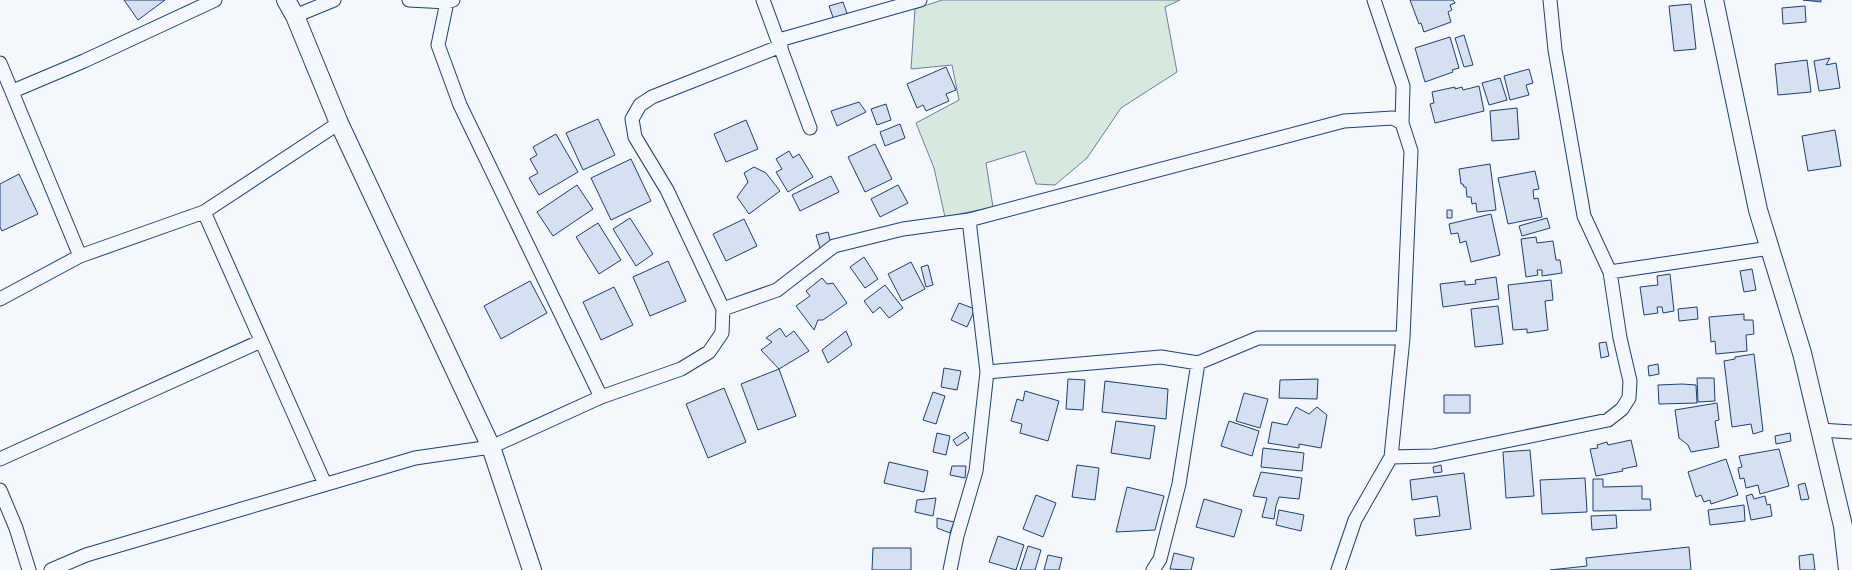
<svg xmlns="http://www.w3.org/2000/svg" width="1852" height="570" viewBox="0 0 1852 570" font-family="'DM Sans',sans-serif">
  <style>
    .green { fill: #d7e8df; stroke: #687fa3 }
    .building { fill: #d5e0f0; stroke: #1d3f73 }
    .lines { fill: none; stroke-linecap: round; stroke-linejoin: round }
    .street-casing { stroke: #1d3f73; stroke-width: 15 }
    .secondary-casing { stroke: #1d3f73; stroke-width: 20 }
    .street { stroke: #f4f7fb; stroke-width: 13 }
    .secondary { stroke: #f4f7fb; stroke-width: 18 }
  </style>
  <rect width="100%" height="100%" fill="#f4f7fb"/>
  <path class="green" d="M 942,0 L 1180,0 L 1165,7 L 1177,72 L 1121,108 L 1087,158 L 1055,185 L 1036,184 L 1025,151 L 986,163 L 993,207 L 945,217 L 934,168 L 916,123 L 959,100 L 952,65 L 911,69 L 915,9 Z"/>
  <path class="building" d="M 124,0 L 165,0 L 138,20 Z
    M 1410,0 L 1453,0 L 1455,3 L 1450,5 L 1452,10 L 1448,12 L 1451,22 L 1424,32 L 1421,23 L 1419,24 Z
    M 1803,0 L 1821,0 L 1821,2 Z
    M 843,2 L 848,16 L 834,20 L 829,6 Z
    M 1691,4 L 1696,49 L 1674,51 L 1669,6 Z
    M 1805,6 L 1806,22 L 1783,24 L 1782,8 Z
    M 1464,35 L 1473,65 L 1464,67 L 1455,38 Z
    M 1450,37 L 1459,68 L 1452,70 L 1453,72 L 1425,82 L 1415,48 Z
    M 1830,58 L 1826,65 L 1836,63 L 1840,88 L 1819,91 L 1814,61 Z
    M 1807,60 L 1811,92 L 1778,95 L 1775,64 Z
    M 946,67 L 956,90 L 946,94 L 949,101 L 926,111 L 923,105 L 917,108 L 907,84 Z
    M 1529,69 L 1533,83 L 1526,85 L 1529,95 L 1510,100 L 1504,76 Z
    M 1500,78 L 1507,100 L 1489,105 L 1482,83 Z
    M 1479,86 L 1484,111 L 1435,123 L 1430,104 L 1434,103 L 1432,92 L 1455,87 L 1455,89 L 1462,87 L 1463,90 Z
    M 859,102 L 866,112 L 837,126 L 831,111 Z
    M 886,104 L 891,120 L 877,125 L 871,109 Z
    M 1517,108 L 1519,139 L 1492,141 L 1490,111 Z
    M 598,119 L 615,155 L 583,170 L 566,133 Z
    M 746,120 L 758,149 L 726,162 L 714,134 Z
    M 900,124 L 905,138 L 885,146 L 880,132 Z
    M 1835,130 L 1841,166 L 1808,171 L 1802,136 Z
    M 556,134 L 578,172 L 539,195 L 529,178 L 538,173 L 530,159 L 537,155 L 533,147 Z
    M 875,144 L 892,179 L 865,192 L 848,157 Z
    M 789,151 L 793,158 L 799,154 L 813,177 L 788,192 L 776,172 L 782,169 L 776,159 Z
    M 631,159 L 651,201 L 611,220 L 591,178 Z
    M 1490,164 L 1496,210 L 1477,212 L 1476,203 L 1472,204 L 1471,197 L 1467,197 L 1466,187 L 1464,187 L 1463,184 L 1461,184 L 1459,169 Z
    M 754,167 L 766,173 L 780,191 L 749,214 L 737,197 L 748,182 L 744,173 Z
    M 1535,171 L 1539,189 L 1533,190 L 1534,199 L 1538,198 L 1542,217 L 1508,224 L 1498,178 Z
    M 19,174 L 38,214 L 2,231 L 0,227 L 0,184 Z
    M 831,176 L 839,192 L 800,211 L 792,195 Z
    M 577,185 L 593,209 L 553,236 L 537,212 Z
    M 898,185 L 908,203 L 880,217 L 871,199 Z
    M 1447,210 L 1452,210 L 1452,218 L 1447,218 Z
    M 1491,214 L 1500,255 L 1471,262 L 1466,241 L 1460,243 L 1458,233 L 1451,234 L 1449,224 Z
    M 630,218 L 653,254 L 636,266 L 613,229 Z
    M 1547,218 L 1550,228 L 1522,236 L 1519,226 Z
    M 744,219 L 757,246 L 726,261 L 713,234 Z
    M 598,223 L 621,260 L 599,274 L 576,237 Z
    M 828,232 L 831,244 L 820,248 L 816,235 Z
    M 1536,237 L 1537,243 L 1553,241 L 1556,260 L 1560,260 L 1562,273 L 1542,276 L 1542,270 L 1537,270 L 1538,275 L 1526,277 L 1521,239 Z
    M 864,257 L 878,279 L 865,288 L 850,267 Z
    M 668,261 L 686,301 L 650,316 L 633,277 Z
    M 911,262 L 925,289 L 902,301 L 888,274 Z
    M 928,265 L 933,285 L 926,287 L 921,267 Z
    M 1752,269 L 1756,290 L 1744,292 L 1740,271 Z
    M 1670,274 L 1674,311 L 1663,313 L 1662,307 L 1657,307 L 1658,313 L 1644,315 L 1640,287 L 1658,285 L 1657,276 Z
    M 1496,277 L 1499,299 L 1443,307 L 1440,284 L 1465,281 L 1465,285 L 1476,284 L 1475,280 Z
    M 822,278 L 827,284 L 833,283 L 847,303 L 823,320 L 818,320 L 814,330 L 796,306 L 810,296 L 806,291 Z
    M 1551,280 L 1553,300 L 1545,301 L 1548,330 L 1527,333 L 1527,329 L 1513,330 L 1508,285 Z
    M 530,281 L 547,313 L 501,339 L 484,306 Z
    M 885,285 L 903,308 L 889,318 L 880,307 L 873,313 L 864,301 Z
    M 614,287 L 633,325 L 601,340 L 583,302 Z
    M 959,303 L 975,309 L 967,327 L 951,320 Z
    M 1498,306 L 1503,344 L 1475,347 L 1471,309 Z
    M 1697,307 L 1698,319 L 1679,321 L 1678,309 Z
    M 1744,314 L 1744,320 L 1753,320 L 1754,334 L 1746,335 L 1747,351 L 1716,354 L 1715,341 L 1711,342 L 1709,317 Z
    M 780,328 L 786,337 L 794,331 L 809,351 L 779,369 L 761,350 L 772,342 L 766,338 Z
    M 846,331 L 852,345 L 828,363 L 822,350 Z
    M 1606,342 L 1609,356 L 1601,358 L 1599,343 Z
    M 1754,354 L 1763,431 L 1753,434 L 1751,424 L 1732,427 L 1724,361 L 1735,359 L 1735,357 Z
    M 1658,364 L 1659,374 L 1649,376 L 1648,366 Z
    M 944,368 L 961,371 L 957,390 L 941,387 Z
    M 779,369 L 796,416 L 758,430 L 741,384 Z
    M 1697,378 L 1714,378 L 1715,401 L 1698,402 Z
    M 1068,379 L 1085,380 L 1083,410 L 1066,409 Z
    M 1318,379 L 1317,399 L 1279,398 L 1280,380 Z
    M 1105,381 L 1168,389 L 1166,419 L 1102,412 Z
    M 1682,384 L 1696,385 L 1697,403 L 1659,404 L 1658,385 Z
    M 724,388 L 746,442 L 708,458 L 686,404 Z
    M 1025,391 L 1059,401 L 1048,441 L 1020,433 L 1022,424 L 1011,421 L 1017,399 L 1023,401 Z
    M 933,392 L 945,396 L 936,424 L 923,420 Z
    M 1244,393 L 1268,399 L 1260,428 L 1236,421 Z
    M 1444,395 L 1470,395 L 1470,413 L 1444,413 Z
    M 1717,403 L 1719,420 L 1715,421 L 1719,447 L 1691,452 L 1688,445 L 1679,438 L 1675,410 Z
    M 1296,407 L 1309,414 L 1317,407 L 1327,415 L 1321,448 L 1299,444 L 1299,448 L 1268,443 L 1272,422 L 1287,425 Z
    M 1116,421 L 1155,426 L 1150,459 L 1111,453 Z
    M 1229,421 L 1259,431 L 1252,456 L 1221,446 Z
    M 965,432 L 969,438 L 957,446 L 953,440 Z
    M 937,433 L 950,436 L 946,455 L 933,452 Z
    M 1790,433 L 1791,441 L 1776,444 L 1775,436 Z
    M 1631,440 L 1637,466 L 1622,469 L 1623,471 L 1596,476 L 1590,449 L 1598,448 L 1597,445 L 1607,442 L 1608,445 Z
    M 1263,448 L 1304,453 L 1302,471 L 1261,467 Z
    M 1779,449 L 1789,486 L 1760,494 L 1758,485 L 1746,488 L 1744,478 L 1740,479 L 1738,468 L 1742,467 L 1739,456 Z
    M 1530,450 L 1534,496 L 1506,498 L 1503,452 Z
    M 1726,459 L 1738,495 L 1711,504 L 1710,500 L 1704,502 L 1701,495 L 1696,497 L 1688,472 Z
    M 889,462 L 928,471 L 924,492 L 884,483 Z
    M 1077,465 L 1099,468 L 1095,500 L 1072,497 Z
    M 1441,465 L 1442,472 L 1434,473 L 1433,467 Z
    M 952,466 L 966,466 L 965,478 L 950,475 Z
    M 1261,472 L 1302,478 L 1299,499 L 1279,497 L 1276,506 L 1274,519 L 1262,517 L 1267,498 L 1253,496 Z
    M 1464,473 L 1471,529 L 1416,536 L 1414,519 L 1440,516 L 1437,496 L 1412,500 L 1410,480 Z
    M 1585,478 L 1587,512 L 1542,514 L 1540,480 Z
    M 1593,479 L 1603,479 L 1603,487 L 1642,486 L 1642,499 L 1650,499 L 1651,510 L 1593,511 Z
    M 1805,483 L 1809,499 L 1801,500 L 1798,485 Z
    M 1127,487 L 1164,496 L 1155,530 L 1116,532 Z
    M 1752,494 L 1754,499 L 1765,496 L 1767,505 L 1770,504 L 1772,516 L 1751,520 L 1746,496 Z
    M 1036,495 L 1056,503 L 1043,537 L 1023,529 Z
    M 936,498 L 933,516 L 915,512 L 917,500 Z
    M 1204,499 L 1242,510 L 1234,537 L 1196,527 Z
    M 1744,505 L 1745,521 L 1710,525 L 1708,510 Z
    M 1279,510 L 1304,515 L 1301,531 L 1276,525 Z
    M 1616,515 L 1617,528 L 1592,530 L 1591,516 Z
    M 937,518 L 954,522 L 950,533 L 937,528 Z
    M 998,536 L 1024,545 L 1016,570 L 989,562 Z
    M 1028,546 L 1041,550 L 1035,570 L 1020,570 Z
    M 1689,547 L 1691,570 L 1550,570 L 1587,566 L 1586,558 Z
    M 873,548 L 911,548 L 911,570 L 872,570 Z
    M 1174,553 L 1194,558 L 1191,570 L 1170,569 Z
    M 1813,554 L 1815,570 L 1800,570 L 1799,556 Z
    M 1048,555 L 1062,558 L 1059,570 L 1044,570 Z"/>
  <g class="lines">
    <g class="street-casing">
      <path id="street" d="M 409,0 L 447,2 L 453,0
        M 763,0 L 810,128
        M 1374,0 L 1403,86 L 1402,123
        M 1550,0 L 1555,50 L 1584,216 L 1610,272
        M 447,2 L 438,45 L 460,105 L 601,397
        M 295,16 L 334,0
        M 779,40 L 920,0
        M 0,63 L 80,256
        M 13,91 L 84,61 L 215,0
        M 204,212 L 325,484
        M 0,299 L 80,256 L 204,212 L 339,123
        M 723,309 L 667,190 L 635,137 L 632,119 L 640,105 L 652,97 L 781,46
        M 987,372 L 1161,357 L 1198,363 L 1258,338 L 1403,338
        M 1820,430 L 1852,432
        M 1391,457 L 1433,456 L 1608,420 L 1622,409 L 1629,398 L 1630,381 L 1620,338 L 1610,272 L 1770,248
        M 0,459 L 261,341
        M 0,490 L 16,528 L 29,570
        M 51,570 L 86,555 L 415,458 L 491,447 L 601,397 L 681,369 L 709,352 L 722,333 L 723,309 L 777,290 L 834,246 L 903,229 L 969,220
        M 950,570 L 957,536 L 976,471 L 987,372 L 969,220 L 1344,121 L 1393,118 L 1402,123 L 1411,151 L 1403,338 L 1391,457 L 1355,520 L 1338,570
        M 1153,570 L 1160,559 L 1179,484 L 1198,363"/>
    </g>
    <g class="secondary-casing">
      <path id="secondary" d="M 286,0 L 295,16 L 339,123 L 491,447 L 532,570
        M 1714,0 L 1758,210 L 1802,353 L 1843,526 L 1848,570"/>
    </g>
    <use href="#street" class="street"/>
    <use href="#secondary" class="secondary"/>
  </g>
</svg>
